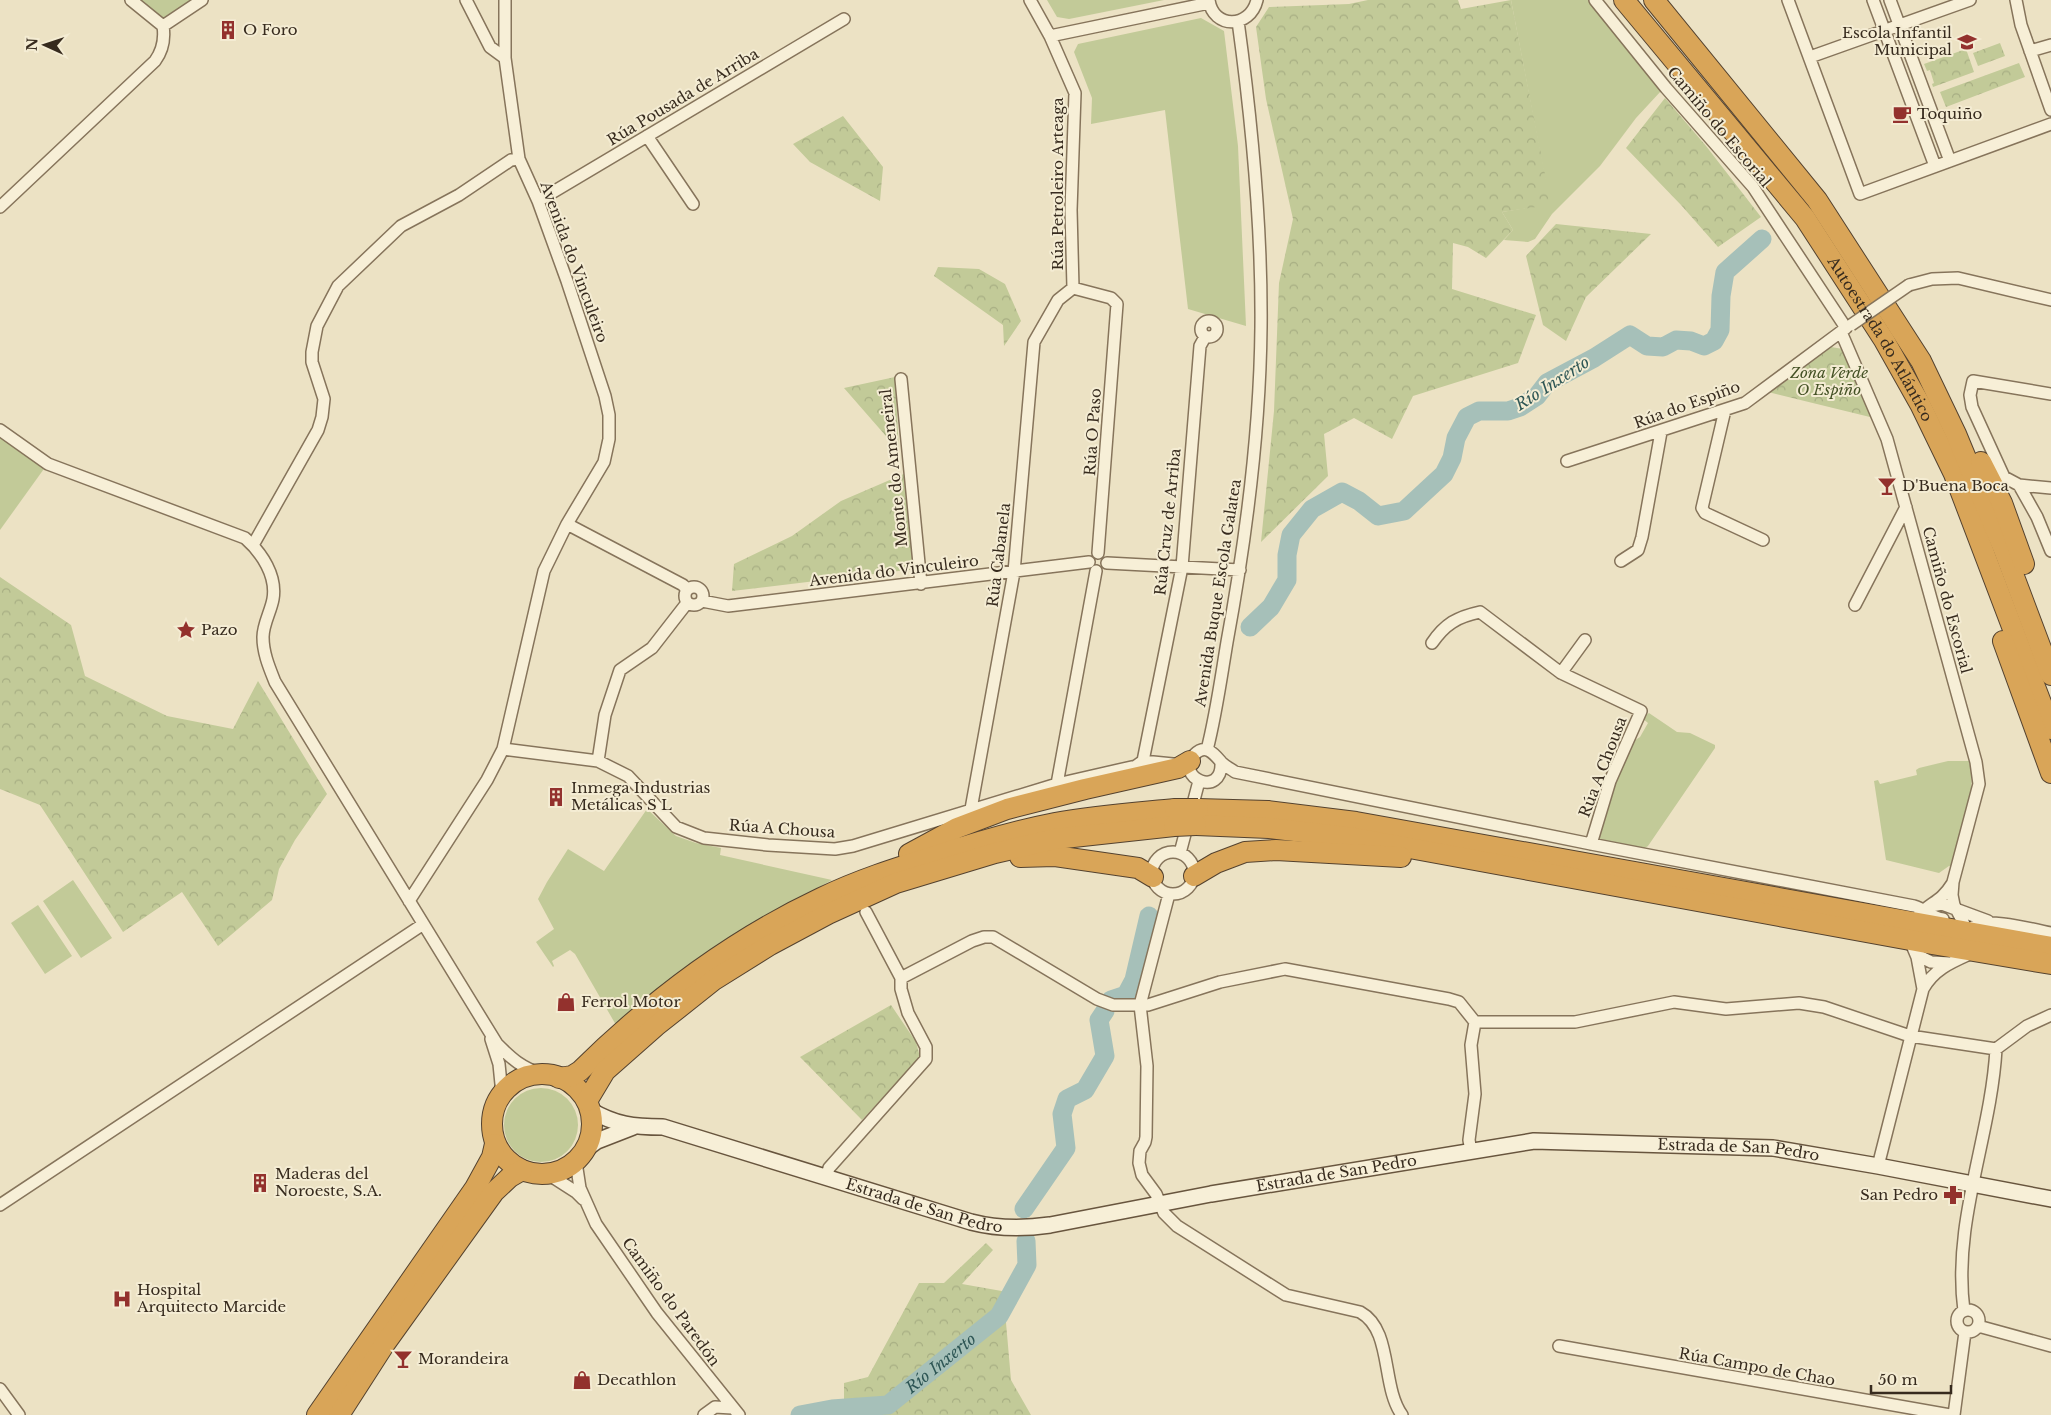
<svg xmlns="http://www.w3.org/2000/svg" width="2051" height="1415" viewBox="0 0 2051 1415" font-family="'Libre Baskerville',serif">
  <style>
    .grass { fill: #c2ca98 }
    .forest { fill: url(#forest-crowns) }
    .lines { fill: none; stroke-linecap: round; stroke-linejoin: round }
    .river { stroke: #a6c0b9; stroke-width: 19 }
    .street-casing { stroke: #86745b; stroke-width: 14 }
    .secondary-casing { stroke: #68553e; stroke-width: 18 }
    .highway-casing { stroke: #54422f; stroke-width: 22 }
    .street { stroke: #f7efd7; stroke-width: 11 }
    .secondary { stroke: #f7efd7; stroke-width: 15 }
    .highway { stroke: #d9a558; stroke-width: 20 }
    .street-bridge-casing { stroke: #86745b; stroke-width: 14; stroke-linecap: butt }
    .highway-bridge-casing { stroke: #54422f; stroke-width: 22; stroke-linecap: butt }
    .street-bridge { stroke: #f7efd7; stroke-width: 11 }
    .highway-bridge { stroke: #d9a558; stroke-width: 20 }
    .labels { text-anchor: middle; stroke-width: 4; stroke-linejoin: round; paint-order: stroke }
    .poi-label { font-size: 15px; fill: #372b1e; stroke: #f4ecd3; text-anchor: start }
    .street-label { font-size: 15px; fill: #372b1e; stroke: #f4ecd3 }
    .park-label { font-size: 15px; font-style: italic; fill: #455226; stroke: #f4ecd3 }
    .water-label { font-size: 16px; font-style: italic; fill: #2e5655; stroke: #f4ecd3 }
  </style>
  <defs>
    <pattern id="forest-crowns" width="20" height="18" patternUnits="userSpaceOnUse" patternTransform="scale(1.25)"><rect width="20" height="18" fill="#c2ca98"/><path d="M2 6a3 3 0 1 1 6 0M12 15a3 3 0 1 1 6 0" fill="none" stroke="#a7ae83"/></pattern>
  </defs>
  <rect width="100%" height="100%" fill="#ece2c4"/>
  <path class="grass" d="M 140,0 L 191,0 L 163,19 Z
    M 1047,0 L 1164,0 L 1069,19 L 1057,17 Z
    M 1511,0 L 1590,0 L 1660,87 L 1661,91 L 1636,118 L 1600,166 L 1552,214 L 1535,239 L 1528,242 L 1504,240 L 1513,230 L 1502,212 L 1550,204 Z
    M 1201,18 L 1224,31 L 1238,146 L 1246,326 L 1188,309 L 1165,110 L 1091,124 L 1092,98 L 1074,52 L 1078,44 Z
    M 0,433 L 46,466 L 0,530 Z
    M 1649,713 L 1677,732 L 1690,733 L 1715,745 L 1715,748 L 1648,846 L 1643,849 L 1601,841 L 1598,837 L 1612,791 L 1629,744 L 1640,737 L 1648,723 L 1642,718 Z
    M 1948,761 L 1969,761 C 1978,796 1961,833 1952,867 L 1949,866 L 1939,873 L 1886,860 L 1874,781 L 1878,780 L 1880,784 L 1917,775 L 1916,770 L 1919,768 Z
    M 647,809 L 676,836 L 696,843 L 721,848 L 720,855 L 832,880 L 756,922 L 616,1025 L 575,954 L 570,950 L 552,961 L 554,966 L 553,967 L 536,942 L 554,929 L 538,899 L 547,882 L 568,849 L 604,871 Z
    M 73,880 L 112,938 L 81,958 L 43,901 Z
    M 38,905 L 72,956 L 45,974 L 11,923 Z
    M504 1125a37 37 0 1 1 74 0a37 37 0 1 1-74 0Z"/>
  <path class="forest" d="M 1368,0 L 1458,0 L 1461,9 L 1511,0 L 1551,205 L 1502,212 L 1513,230 L 1486,258 L 1468,247 L 1453,243 L 1452,289 L 1536,315 L 1518,363 L 1413,396 L 1392,439 L 1354,418 L 1324,434 L 1328,476 L 1261,542 L 1274,411 L 1279,283 L 1293,219 L 1266,99 L 1256,27 L 1269,7 L 1349,4 Z
    M 2000,43 L 2005,56 L 1978,66 L 1973,53 Z
    M 1966,49 L 1974,72 L 1933,87 L 1932,84 L 1934,83 L 1930,70 L 1927,71 L 1924,64 Z
    M 2019,63 L 2025,77 L 1946,107 L 1940,92 Z
    M 1665,98 L 1706,146 L 1761,217 L 1718,247 L 1681,205 L 1626,148 Z
    M 843,116 L 883,167 L 880,201 L 810,162 L 793,144 Z
    M 1556,224 L 1651,234 L 1586,297 L 1566,341 L 1543,325 L 1526,256 Z
    M 938,267 L 979,269 L 1005,284 L 1021,321 L 1004,346 L 1003,325 L 934,276 Z
    M 1831,347 L 1843,349 L 1874,418 L 1768,392 L 1782,384 Z
    M 895,377 L 899,451 L 844,388 Z
    M 906,473 L 915,569 L 732,591 L 734,564 L 792,536 L 841,501 Z
    M 0,577 L 71,625 L 85,676 L 167,716 L 233,729 L 258,681 L 327,794 L 295,840 L 279,869 L 272,900 L 218,946 L 182,892 L 123,932 L 40,805 L 0,789 Z
    M 891,1005 L 916,1042 L 920,1057 L 862,1120 L 800,1057 Z
    M 986,1243 L 993,1250 L 962,1284 L 1013,1293 L 1005,1311 L 1011,1380 L 1031,1415 L 844,1415 L 844,1383 L 868,1377 L 919,1283 L 944,1283 Z"/>
  <g class="lines">
    <g class="river">
      <path d="M 1250,627 L 1271,607 L 1287,580 L 1287,555 L 1291,535 L 1312,509 L 1342,492 L 1359,501 L 1378,516 L 1404,511 L 1444,474 L 1452,458 L 1456,438 L 1467,417 L 1479,411 L 1508,411 L 1520,407 L 1537,396 L 1547,383 L 1594,358 L 1630,335 L 1647,346 L 1663,347 L 1676,340 L 1691,341 L 1704,346 L 1714,341 L 1720,330 L 1721,296 L 1725,272 L 1762,239"/>
      <path d="M 1111,1000 L 1126,995 L 1134,980 L 1149,916"/>
      <path d="M 1024,1209 L 1066,1148 L 1062,1114 L 1067,1099 L 1085,1090 L 1105,1056 L 1099,1020 L 1105,1011"/>
      <path id="s1" d="M 800,1415 L 832,1409 L 888,1405 L 999,1316 L 1027,1265 L 1026,1241"/>
    </g>
    <g class="street-casing">
      <path id="street" d="M 466,0 L 490,47 L 505,58
        M 1030,0 L 1050,36 L 1075,93 L 1071,210 L 1073,288
        M 1209,0 C 1213,29 1250,29 1257,0
        M 1595,0 L 1666,88 L 1753,187 L 1846,328
        M 1788,0 L 1860,194 L 2051,124
        M 1873,0 L 1935,166
        M 1890,0 L 1950,161
        M 2016,0 L 2021,25 L 2051,110
        M 163,26 L 202,0
        M 1050,36 L 1209,3
        M 2030,51 L 2051,45
        M 1810,57 L 1970,0
        M 647,136 L 693,204
        M 538,201 L 844,19
        M 0,207 L 155,61 C 163,50 165,39 163,26 L 131,0
        M 1909,285 L 1932,279 L 1958,278 L 2051,300
        M1201 329a8 8 0 1 1 16 0a8 8 0 1 1-16 0Z
        M 1841,332 L 1887,439 L 1976,762 L 1979,784 L 1953,882 L 1952,895 L 1954,905 L 1964,924
        M 901,379 L 921,584
        M 2051,394 L 1973,381 L 1970,395 L 1972,407 L 2004,477 L 2019,485 L 2051,488
        M 1725,410 L 1702,508 L 1705,513 L 1763,540
        M 0,430 L 48,464 L 245,538 C 262,553 277,576 273,599 C 271,611 263,624 263,637 C 263,653 269,667 275,682 L 497,1044 C 513,1060 521,1067 543,1075
        M 1567,461 L 1745,403 L 1846,328
        M 2019,485 L 2037,517 L 2051,551
        M 567,524 L 683,585 L 687,590
        M 253,545 L 318,430 L 322,417 L 324,399 L 312,362 L 312,352 L 317,326 L 338,286 L 401,226 L 459,195 L 511,160 L 519,159
        M 1621,561 L 1638,550 L 1642,537 L 1661,432
        M 1107,563 L 1240,570
        M685 596a9 9 0 1 1 18 0a9 9 0 1 1-18 0Z
        M 702,601 L 728,606 L 1089,562
        M 1855,605 L 1906,507
        M 1432,643 C 1445,624 1457,617 1480,612 L 1561,673 L 1641,711 L 1610,781 L 1591,844
        M 1561,673 L 1585,640
        M 503,749 L 598,761 L 628,776 L 676,827 L 704,838 L 768,845 L 835,849 L 853,846 L 1057,784 L 1136,766 L 1143,761 L 1182,567 L 1200,346 L 1205,337
        M 1207,750 C 1216,715 1221,678 1227,642 C 1246,539 1260,433 1261,327 C 1262,224 1252,123 1238,21
        M 598,761 L 605,715 L 620,670 L 652,648 L 687,603
        M 1143,761 L 1173,764
        M 1221,762 C 1223,799 1174,778 1194,755 C 1206,742 1215,755 1222,763 C 1226,767 1231,769 1235,772 L 1591,844 L 1914,906 C 1925,909 1931,917 1943,919
        M 1057,784 L 1096,571
        M 971,809 L 1014,572 L 1034,342 L 1058,300 L 1073,288 L 1111,298 L 1117,304 L 1098,553
        M1152 873a21 21 0 1 1 42 0a21 21 0 1 1-42 0Z
        M 1180,853 L 1199,781
        M 1169,894 L 1140,1005 L 1147,1066 L 1146,1137 L 1145,1142 L 1140,1151 L 1139,1163 L 1142,1175 L 1156,1194 L 1164,1213 L 1177,1226 L 1286,1295 L 1360,1312 C 1393,1330 1381,1386 1402,1415
        M 409,901 L 487,780 L 503,749 L 544,571 L 567,524 L 604,462 L 609,439 L 609,415 L 605,396 L 567,281 L 538,201 L 519,159 L 505,58 L 505,0
        M 1931,906 L 1942,904 L 1988,921
        M 866,912 L 901,978
        M 1919,915 C 1931,902 1941,902 1952,884
        M 1973,927 C 1982,916 2036,930 2051,933
        M 1909,938 L 1917,957 L 1923,989
        M 1917,955 L 1931,962 L 1950,963
        M 491,1039 L 499,1064 L 502,1094
        M 1471,1151 L 1469,1140 L 1475,1094 L 1471,1045 L 1475,1022
        M 576,1162 L 580,1188 L 596,1224 L 657,1313 L 739,1415
        M 1878,1166 L 1923,989 C 1934,969 1952,962 1972,953
        M 548,1174 L 576,1192 L 583,1199
        M 826,1178 L 829,1168 L 926,1059 L 926,1047 L 908,1013 L 901,989 L 901,978 L 972,941 L 984,937 L 993,937 L 1097,999 L 1113,1005 L 1148,1005 L 1220,982 L 1285,969 L 1449,999 L 1459,1002 L 1475,1022 L 1575,1022 L 1674,1002 L 1726,1009 L 1799,1003 L 1824,1007 L 1910,1036 L 1996,1049
        M 0,1205 L 422,925
        M1957 1321a11 11 0 1 1 22 0a11 11 0 1 1-22 0Z
        M 1964,1311 C 1952,1222 1991,1137 1996,1049 L 2027,1026 L 2051,1015
        M 1978,1326 L 2051,1346
        M 1559,1346 L 1950,1415
        M 0,1389 L 19,1415
        M 704,1415 L 715,1407 L 732,1408
        M 1954,1415 L 1965,1332"/>
    </g>
    <g class="secondary-casing">
      <g id="secondary">
        <path id="s2" d="M 590,1110 C 616,1125 633,1127 663,1127 L 971,1222 C 998,1229 1023,1229 1050,1225 L 1211,1194 L 1534,1141 L 1773,1148 L 1878,1166 L 2051,1199"/>
        <path d="M 586,1149 L 597,1141 L 633,1127"/>
      </g>
    </g>
    <g class="highway-casing">
      <g id="highway">
        <path id="s3" d="M 1624,0 L 1805,218 L 1884,340 L 1920,404 L 1954,474 L 2051,729"/>
        <path d="M 1654,0 L 1817,200 L 1921,361 L 1956,434 L 2004,550 L 2051,675"/>
        <path d="M 1981,462 L 2002,503 L 2024,564"/>
        <path d="M 2003,641 L 2051,773"/>
        <path d="M 1198,809 L 1268,811 L 1356,822 L 2051,947"/>
        <path d="M 1196,825 L 1269,828 L 1355,838 L 1932,944 L 2051,964"/>
        <path d="M 909,854 L 957,828 L 1007,809 L 1085,789 L 1178,768 L 1190,761"/>
        <path d="M 1020,857 L 1055,856 L 1138,868 L 1153,877"/>
        <path d="M 1194,876 L 1216,863 L 1245,852 L 1276,850 L 1401,857"/>
        <circle cx="542" cy="1124" r="50"/>
        <path d="M 559,1078 L 572,1076 L 580,1071 C 650,1002 732,940 821,898 C 858,880 896,868 935,856 C 974,843 1014,831 1055,823 C 1095,816 1135,813 1175,809"/>
        <path d="M 587,1101 L 605,1071 L 656,1026 L 714,980 L 770,945 L 828,914 L 896,883 L 995,853 L 1055,839 L 1174,826"/>
        <path d="M 317,1415 L 475,1188 L 492,1157 L 495,1144"/>
        <path d="M 339,1415 L 384,1345 L 494,1192 L 510,1177 L 522,1170"/>
      </g>
    </g>
    <use href="#street" class="street"/>
    <use href="#secondary" class="secondary"/>
    <use href="#highway" class="highway"/>
    <g class="street-bridge-casing">
      <path id="street-bridge" d="M 1851,325 L 1909,285"/>
    </g>
    <g class="highway-bridge-casing">
      <path id="highway-bridge" d="M 1175,809 L 1198,809
        M 1174,826 L 1196,825"/>
    </g>
    <use href="#street-bridge" class="street-bridge"/>
    <use href="#highway-bridge" class="highway-bridge"/>
  </g>
  <defs>
    <g id="building-bare" transform="scale(1.5)"><path d="M-4-6H4V6H1V3H-1V6H-4ZM-2.5-4.3h1.7v1.8h-1.7ZM.8-4.3h1.7v1.8H.8ZM-2.5-1h1.7V.8h-1.7ZM.8-1h1.7V.8H.8Z" fill="#93312d" stroke="#f4ecd3" stroke-width="2.5" paint-order="stroke"/></g>
    <g id="school-bare" transform="scale(1.5)"><path d="M0-5L7-2L0 1L-7-2ZM-4 1L0 2.5L4 1V4Q0 6-4 4Z" fill="#93312d" stroke="#f4ecd3" stroke-width="2.5" paint-order="stroke"/></g>
    <g id="cafe-bare" transform="scale(1.5)"><path d="M-5.5-4.5H6V0H3Q3 3.5 0 3.5H-2.5Q-5.5 3.5-5.5 0ZM3-3.2v2h1.7v-2ZM-6 4.5H4V6H-6Z" fill="#93312d" stroke="#f4ecd3" stroke-width="2.5" paint-order="stroke"/></g>
    <g id="bar-bare" transform="scale(1.5)"><path d="M-6-5H6L.8 .8V4.5H3.5V6h-7V4.5H-.8V.8Z" fill="#93312d" stroke="#f4ecd3" stroke-width="2.5" paint-order="stroke"/></g>
    <g id="sight-bare" transform="scale(1.5)"><path d="M0-6L1.8-2.2L6-1.7L2.9 1.2L3.7 5.4L0 3.3L-3.7 5.4L-2.9 1.2L-6-1.7L-1.8-2.2Z" fill="#93312d" stroke="#f4ecd3" stroke-width="2.5" paint-order="stroke"/></g>
    <g id="shop-bare" transform="scale(1.5)"><path d="M-5-2.5h2.3a2.7 3.5 0 0 1 5.4 0H5L5.5 6h-11ZM-1.5-2.5h3a1.5 2.3 0 0 0-3 0Z" fill="#93312d" stroke="#f4ecd3" stroke-width="2.5" paint-order="stroke"/></g>
    <g id="pharmacy-bare" transform="scale(1.5)"><path d="M-2-6h4v4h4v4h-4v4h-4v-4h-4v-4h4Z" fill="#93312d" stroke="#f4ecd3" stroke-width="2.5" paint-order="stroke"/></g>
    <g id="hospital-bare" transform="scale(1.5)"><path d="M-5-5h3v3.5h4V-5h3V5h-3V1.5h-4V5h-3Z" fill="#93312d" stroke="#f4ecd3" stroke-width="2.5" paint-order="stroke"/></g>
  </defs>
  <g fill-rule="evenodd">
    <use href="#building-bare" x="228" y="30"/>
    <use href="#school-bare" x="1967" y="42"/>
    <use href="#cafe-bare" x="1902" y="114"/>
    <use href="#bar-bare" x="1887" y="486"/>
    <use href="#sight-bare" x="186" y="630"/>
    <use href="#building-bare" x="556" y="797"/>
    <use href="#shop-bare" x="566" y="1002"/>
    <use href="#building-bare" x="260" y="1183"/>
    <use href="#pharmacy-bare" x="1953" y="1195"/>
    <use href="#hospital-bare" x="122" y="1299"/>
    <use href="#bar-bare" x="403" y="1359"/>
    <use href="#shop-bare" x="582" y="1380"/>
  </g>
  <g class="labels">
    <g class="poi-label">
      <text x="243" y="35">O Foro</text>
      <text x="1952" y="38" text-anchor="end">Escola Infantil<tspan x="1952" dy="17">Municipal</tspan></text>
      <text x="1917" y="119">Toquiño</text>
      <text x="1902" y="491">D'Buena Boca</text>
      <text x="201" y="635">Pazo</text>
      <text x="571" y="793">Inmega Industrias<tspan x="571" dy="17">Metálicas S L</tspan></text>
      <text x="581" y="1007">Ferrol Motor</text>
      <text x="275" y="1179">Maderas del<tspan x="275" dy="17">Noroeste, S.A.</tspan></text>
      <text x="1938" y="1200" text-anchor="end">San Pedro</text>
      <text x="137" y="1295">Hospital<tspan x="137" dy="17">Arquitecto Marcide</tspan></text>
      <text x="418" y="1364">Morandeira</text>
      <text x="597" y="1385">Decathlon</text>
    </g>
    <g class="street-label">
      <text transform="translate(683 97) rotate(-31)" y="5">Rúa Pousada de Arriba</text>
      <text transform="translate(1719 127) rotate(50)" y="5">Camiño do Escorial</text>
      <text transform="translate(1058 184) rotate(-90)" y="5">Rúa Petroleiro Arteaga</text>
      <text transform="translate(574 262) rotate(70)" y="5">Avenida do Vinculeiro</text>
      <text dy="5" stroke="none"><textPath href="#s3" startOffset="426">Autoestrada do Atlántico</textPath></text>
      <text transform="translate(1687 405) rotate(-20)" y="5">Rúa do Espiño</text>
      <text transform="translate(1093 432) rotate(-86)" y="5">Rúa O Paso</text>
      <text transform="translate(894 468) rotate(-96)" y="5">Monte do Ameneiral</text>
      <text transform="translate(1168 522) rotate(-84)" y="5">Rúa Cruz de Arriba</text>
      <text transform="translate(999 555) rotate(-83)" y="5">Rúa Cabanela</text>
      <text transform="translate(894 571) rotate(-7)" y="5">Avenida do Vinculeiro</text>
      <text transform="translate(1218 593) rotate(-81)" y="5">Avenida Buque Escola Galatea</text>
      <text transform="translate(1947 600) rotate(75)" y="5">Camiño do Escorial</text>
      <text transform="translate(1603 767) rotate(-69)" y="5">Rúa A Chousa</text>
      <text transform="translate(782 829) rotate(4)" y="5">Rúa A Chousa</text>
      <text dy="5" stroke="none"><textPath href="#s2" startOffset="1174">Estrada de San Pedro</textPath></text>
      <text dy="5" stroke="none"><textPath href="#s2" startOffset="769">Estrada de San Pedro</textPath></text>
      <text dy="5" stroke="none"><textPath href="#s2" startOffset="349">Estrada de San Pedro</textPath></text>
      <text transform="translate(671 1302) rotate(54)" y="5">Camiño do Paredón</text>
      <text transform="translate(1757 1367) rotate(10)" y="5">Rúa Campo de Chao</text>
    </g>
    <g class="park-label">
      <text x="1829" y="378">Zona Verde<tspan x="1829" dy="17">O Espiño</tspan></text>
    </g>
    <g class="water-label">
      <text transform="translate(1552 383) rotate(-33)" y="6">Río Inxerto</text>
      <text dy="6" stroke="none"><textPath href="#s1" startOffset="156">Río Inxerto</textPath></text>
    </g>
  </g>
  <g transform="translate(45 45) rotate(273)" stroke="#f4ecd3" stroke-width="4" paint-order="stroke">
  <path d="M0-4L9 19L0 12L-9 19Z" fill="#372b1e"/>
  <text y="-8" font-size="14" font-weight="bold" text-anchor="middle" fill="#372b1e">N</text>
  </g>
  <path d="M1871 1385v8h80v-8" fill="none" stroke="#372b1e" stroke-width="2.5"/>
  <text x="1878" y="1385" font-size="15" fill="#372b1e" stroke="#f4ecd3" stroke-width="4" paint-order="stroke">50 m</text>
</svg>
